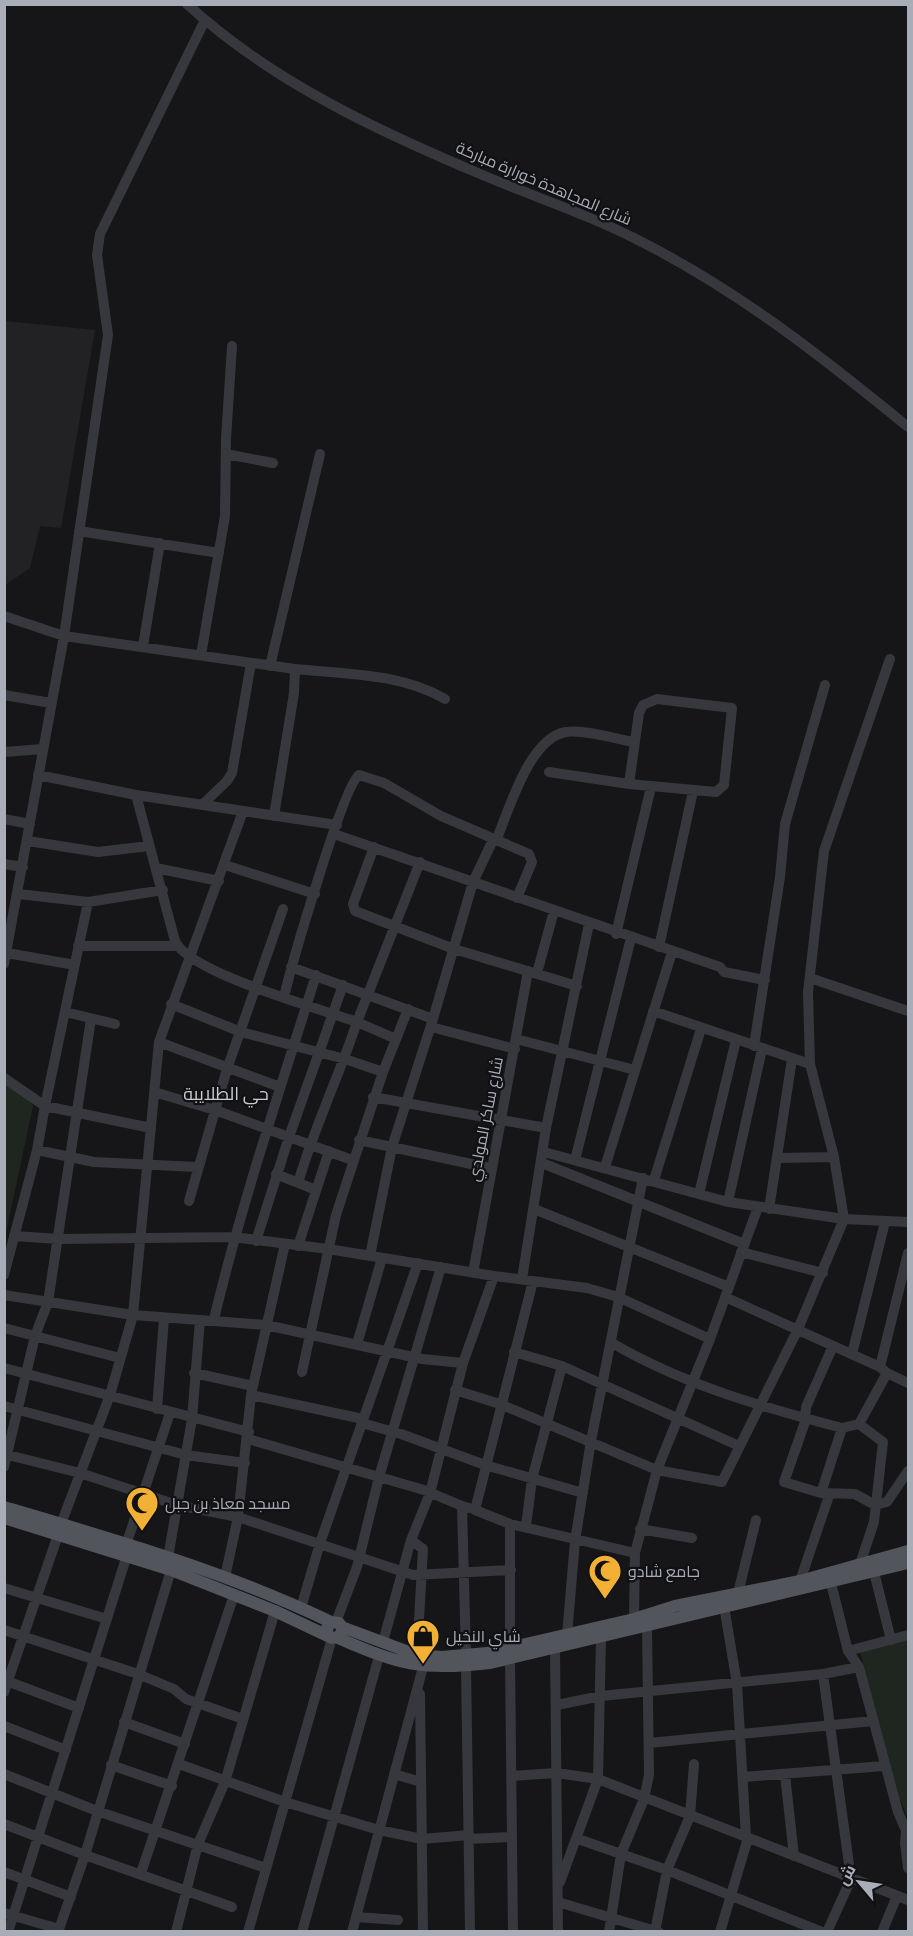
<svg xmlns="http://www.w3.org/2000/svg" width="913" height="1936" viewBox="0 0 913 1936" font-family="'PT Sans Narrow',Cairo,sans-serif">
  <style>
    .built { fill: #222225 }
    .green { fill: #1e261f }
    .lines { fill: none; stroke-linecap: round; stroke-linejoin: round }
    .minor { stroke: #37383d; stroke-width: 10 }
    .major { stroke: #53555c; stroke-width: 12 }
    .labels { text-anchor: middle; stroke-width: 4.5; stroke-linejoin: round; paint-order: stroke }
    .street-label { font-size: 16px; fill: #a8adb8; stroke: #111113 }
    .poi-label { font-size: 16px; fill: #a8adb8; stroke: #111113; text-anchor: start }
    .neighbourhood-label { font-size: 18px; fill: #c9ccd4; stroke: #111113 }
  </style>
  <rect width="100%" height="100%" fill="#161618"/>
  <path class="built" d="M 5,321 L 95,330 L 61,528 L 40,526 L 30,568 L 5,585 Z"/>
  <path class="green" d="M 5,1077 L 25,1093 L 33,1106 L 5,1237 Z
    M 908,1637 L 908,1818 L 896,1791 L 860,1651 Z"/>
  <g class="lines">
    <path class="minor" d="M 187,4 C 272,82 380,132 485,176 C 534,197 585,213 632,237 C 735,288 820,355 908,427
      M 205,20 L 100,234 L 97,255 L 108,335 L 64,636 L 295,669 L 294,693 L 274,816
      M 226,454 L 273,463
      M 79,531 L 219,553
      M 4,616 L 64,636 L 4,964
      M 143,646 L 160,543
      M 201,655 L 225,516 L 226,439 L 232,346
      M 270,666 L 320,454
      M 295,669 C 345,674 400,673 445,699
      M 4,695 L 51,703
      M 4,752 L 43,749
      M 549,772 L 629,784 L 716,792 L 724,785 L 732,708 L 657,699 L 643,705 L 639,713 L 629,784
      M 38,775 L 136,795 L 175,941 C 189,973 321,1009 357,1022 C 339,1076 314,1128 298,1183
      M 136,795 L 337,825
      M 202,805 L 227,781 L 232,773 L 251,663
      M 4,819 L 30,824
      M 334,834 L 720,967 L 724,972 L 765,980
      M 28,841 L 98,852 L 149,846
      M 496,841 C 509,810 529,738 566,732 C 583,729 616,739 634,742
      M 374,847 L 353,904 L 355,911 L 454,949 L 577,986
      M 4,864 L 23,867
      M 225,865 L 315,894
      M 156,868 L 219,881
      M 19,894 L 88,902 L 163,890
      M 88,902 L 45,1106 L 151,1128
      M 616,934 L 651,787
      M 78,946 L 178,946
      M 659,947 L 693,791
      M 7,953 L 75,965
      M 291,967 L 433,1019
      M 537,973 L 554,911
      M 810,978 L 908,1011
      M 284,997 C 291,967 343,786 359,775 L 384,783 L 441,816 L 529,854 L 532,862 L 517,898
      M 171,1004 L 241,1032 L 345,1059 L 383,1072 L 336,1215 L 302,1372
      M 653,1011 L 810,1064
      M 65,1012 L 115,1024
      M 431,1027 L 515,1049
      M 396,1039 L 357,1022 L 420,862
      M 516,1039 L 635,1070
      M 159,1042 L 280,1087
      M 754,1046 L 780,877 L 785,824 L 825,685
      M 383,1072 L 408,1009
      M 4,1078 L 45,1106 L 37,1150 L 4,1275
      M 154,1092 L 215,1110 L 352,1160
      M 373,1097 L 546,1128
      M 359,1140 L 490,1168
      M 37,1150 L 94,1162 L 197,1167
      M 544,1152 L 728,1202 L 844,1219 L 908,1222
      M 778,1158 L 834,1157
      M 575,1160 L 631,938
      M 542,1163 L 744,1244
      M 605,1167 L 672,952
      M 276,1174 L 316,1190
      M 654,1180 L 701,1029
      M 699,1194 L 736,1040
      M 189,1201 L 227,1069 L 283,909
      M 728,1202 L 762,1049
      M 534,1209 L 729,1287
      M 769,1209 L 792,1059
      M 14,1236 L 59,1239 L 233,1237 L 328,1249 L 494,1276 L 587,1288 L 618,1297 L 710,1339
      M 256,1241 L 289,1137 L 343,985
      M 298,1246 L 329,1151
      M 741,1252 L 823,1273
      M 370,1256 L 392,1147 L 433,1019 L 473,882 L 493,840
      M 473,1273 L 528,971
      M 522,1279 L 546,1128 L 589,924
      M 533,1281 L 475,1510 L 510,1524 L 635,1553
      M 4,1295 L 133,1315 L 266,1325 L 422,1359 L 463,1363
      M 725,1297 L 880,1367
      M 214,1319 C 242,1202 280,1090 316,975
      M 4,1328 L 120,1358
      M 612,1343 C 684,1385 762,1407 842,1428 L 821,1493
      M 357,1344 L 382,1258
      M 833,1346 L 806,1407 L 805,1422 L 784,1482 L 821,1493 L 855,1494 L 875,1505 L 887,1502 L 908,1471
      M 514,1352 L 562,1366
      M 852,1354 L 885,1222
      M 4,1368 L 249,1432
      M 194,1373 L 253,1386
      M 887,1373 L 908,1383
      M 455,1390 L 500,1404 L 657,1470 L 722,1482 L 798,1329 L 844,1219 L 834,1157 L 810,1064 L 808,992 L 824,851 L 890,659
      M 251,1395 L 363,1419
      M 4,1406 L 186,1455 L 245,1463
      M 157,1409 L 164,1318
      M 362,1423 L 401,1434 L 485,1465 L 583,1493
      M 859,1424 L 883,1442 L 874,1522 L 860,1564
      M 842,1428 L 859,1424 L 887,1373 L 880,1367 L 908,1253
      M 248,1439 L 424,1490 L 462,1506
      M 4,1454 L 80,1473 L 177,1505 L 238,1517 L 413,1575 L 511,1570
      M 4,1467 L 35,1336 L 48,1302 L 91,1019
      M 61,1524 L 110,1395 L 133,1315 L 159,1042 L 243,811
      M 510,1524 L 510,1648
      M 526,1526 L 532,1479 L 562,1366 L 739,1446
      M 640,1529 L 692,1538
      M 411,1540 L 423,1549 L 417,1655
      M 127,1542 L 170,1413
      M 168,1558 L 192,1419 L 200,1320
      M 874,1572 L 891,1640
      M 829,1575 L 848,1651 L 859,1667 L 898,1812 L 908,1835
      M 225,1577 L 238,1517 L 251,1395 L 285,1244
      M 800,1581 L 830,1493
      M 4,1588 L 107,1619
      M 738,1593 L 756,1520
      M 724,1606 L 737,1684 L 746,1837
      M 301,1608 L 320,1543 L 418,1263
      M 336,1622 L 357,1567 L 379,1477 L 441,1267
      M 4,1630 L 138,1674 L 174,1689 L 186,1699 L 243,1719
      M 567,1635 L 575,1541 L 591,1441 L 643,1178
      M 383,1642 L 411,1540 L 430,1493 L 463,1363 L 494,1276
      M 555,1648 L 558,1932
      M 848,1651 L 908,1635
      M 466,1655 L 462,1506 L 469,1508
      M 510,1659 L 513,1932
      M 466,1666 L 470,1932
      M 823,1674 L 851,1879 L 827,1932
      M 4,1680 L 79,1708
      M 4,1692 L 58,1535
      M 420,1694 L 423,1932
      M 557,1705 L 601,1696 L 823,1674 L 859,1667
      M 124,1722 L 185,1744
      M 4,1726 L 66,1750
      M 649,1743 L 873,1721
      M 179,1764 L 285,1802 L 379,1830 L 422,1839 L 469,1835
      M 111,1765 L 172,1786
      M 4,1774 L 97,1811 L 266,1868
      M 394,1774 L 421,1782
      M 785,1775 L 794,1856
      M 511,1776 L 557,1773 L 598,1779 L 908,1900
      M 743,1777 L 884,1766
      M 4,1824 L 85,1855 L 232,1907
      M 906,1831 L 905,1843 L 908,1868
      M 469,1839 L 512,1837
      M 578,1839 L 667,1870 L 822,1932
      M 4,1872 L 71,1897
      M 141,1873 L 234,1595
      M 560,1882 L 598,1779 L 601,1638
      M 558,1902 L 659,1932
      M 4,1913 L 59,1929
      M 356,1917 L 398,1920
      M 8,1932 L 127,1555
      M 58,1932 L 85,1855 L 171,1570
      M 176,1932 L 198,1844 L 225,1782 L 275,1611
      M 248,1932 L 332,1638
      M 302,1932 L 379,1656
      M 352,1932 L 423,1667
      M 609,1932 L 621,1854 L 644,1799 L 649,1775 L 647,1627 L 634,1619 L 635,1553 L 657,1470 L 710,1339 L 758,1207
      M 655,1932 L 667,1870 L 690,1816 L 694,1764
      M 720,1932 L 748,1838
      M 882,1932 L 897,1896"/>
    <path class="major" d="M 4,1507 C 116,1540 227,1572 331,1622
      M 4,1518 L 171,1570 L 275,1611 L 332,1638 L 341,1636 L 342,1627 L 339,1623 L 331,1622 L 327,1628 L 327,1635
      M 342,1627 L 417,1655 L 442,1657 L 487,1653 L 634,1619 L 675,1606 L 800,1581 L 908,1551
      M 338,1638 C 400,1665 422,1671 490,1663 L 908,1563"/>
  </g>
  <defs>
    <g id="mosque-pin" transform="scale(1.725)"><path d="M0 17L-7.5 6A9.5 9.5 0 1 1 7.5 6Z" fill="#f2b134" stroke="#111113"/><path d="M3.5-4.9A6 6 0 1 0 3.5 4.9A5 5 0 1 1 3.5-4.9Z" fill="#111"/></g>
    <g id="shop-pin" transform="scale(1.725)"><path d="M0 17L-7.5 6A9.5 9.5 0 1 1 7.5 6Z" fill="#f2b134" stroke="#111113"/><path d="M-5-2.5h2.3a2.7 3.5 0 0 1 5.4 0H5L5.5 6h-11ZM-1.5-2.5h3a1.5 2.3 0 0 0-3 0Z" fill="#111"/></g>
  </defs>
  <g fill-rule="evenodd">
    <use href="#mosque-pin" x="142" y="1503"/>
    <use href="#mosque-pin" x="605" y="1571"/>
    <use href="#shop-pin" x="423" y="1636"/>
  </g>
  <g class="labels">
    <g class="street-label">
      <text transform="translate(544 183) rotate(23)" y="6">شارع المجاهدة خورارة مباركة</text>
      <text transform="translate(485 1119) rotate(-79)" y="6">شارع ساكر المولدي</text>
    </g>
    <g class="poi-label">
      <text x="165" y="1509">مسجد معاذ بن جبل</text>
      <text x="628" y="1577">جامع شادو</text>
      <text x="446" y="1642">شاي النخيل</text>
    </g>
    <g class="neighbourhood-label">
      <text x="226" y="1100">حي الطلايبة</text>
    </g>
  </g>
  <rect width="913" height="1936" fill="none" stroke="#a8adb8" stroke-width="12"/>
  <g transform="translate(859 1882) rotate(299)" stroke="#111113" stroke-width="4.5" paint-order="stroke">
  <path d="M0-4.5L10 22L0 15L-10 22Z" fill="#a8adb8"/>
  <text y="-9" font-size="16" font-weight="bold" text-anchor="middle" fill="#a8adb8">ش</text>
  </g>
</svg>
